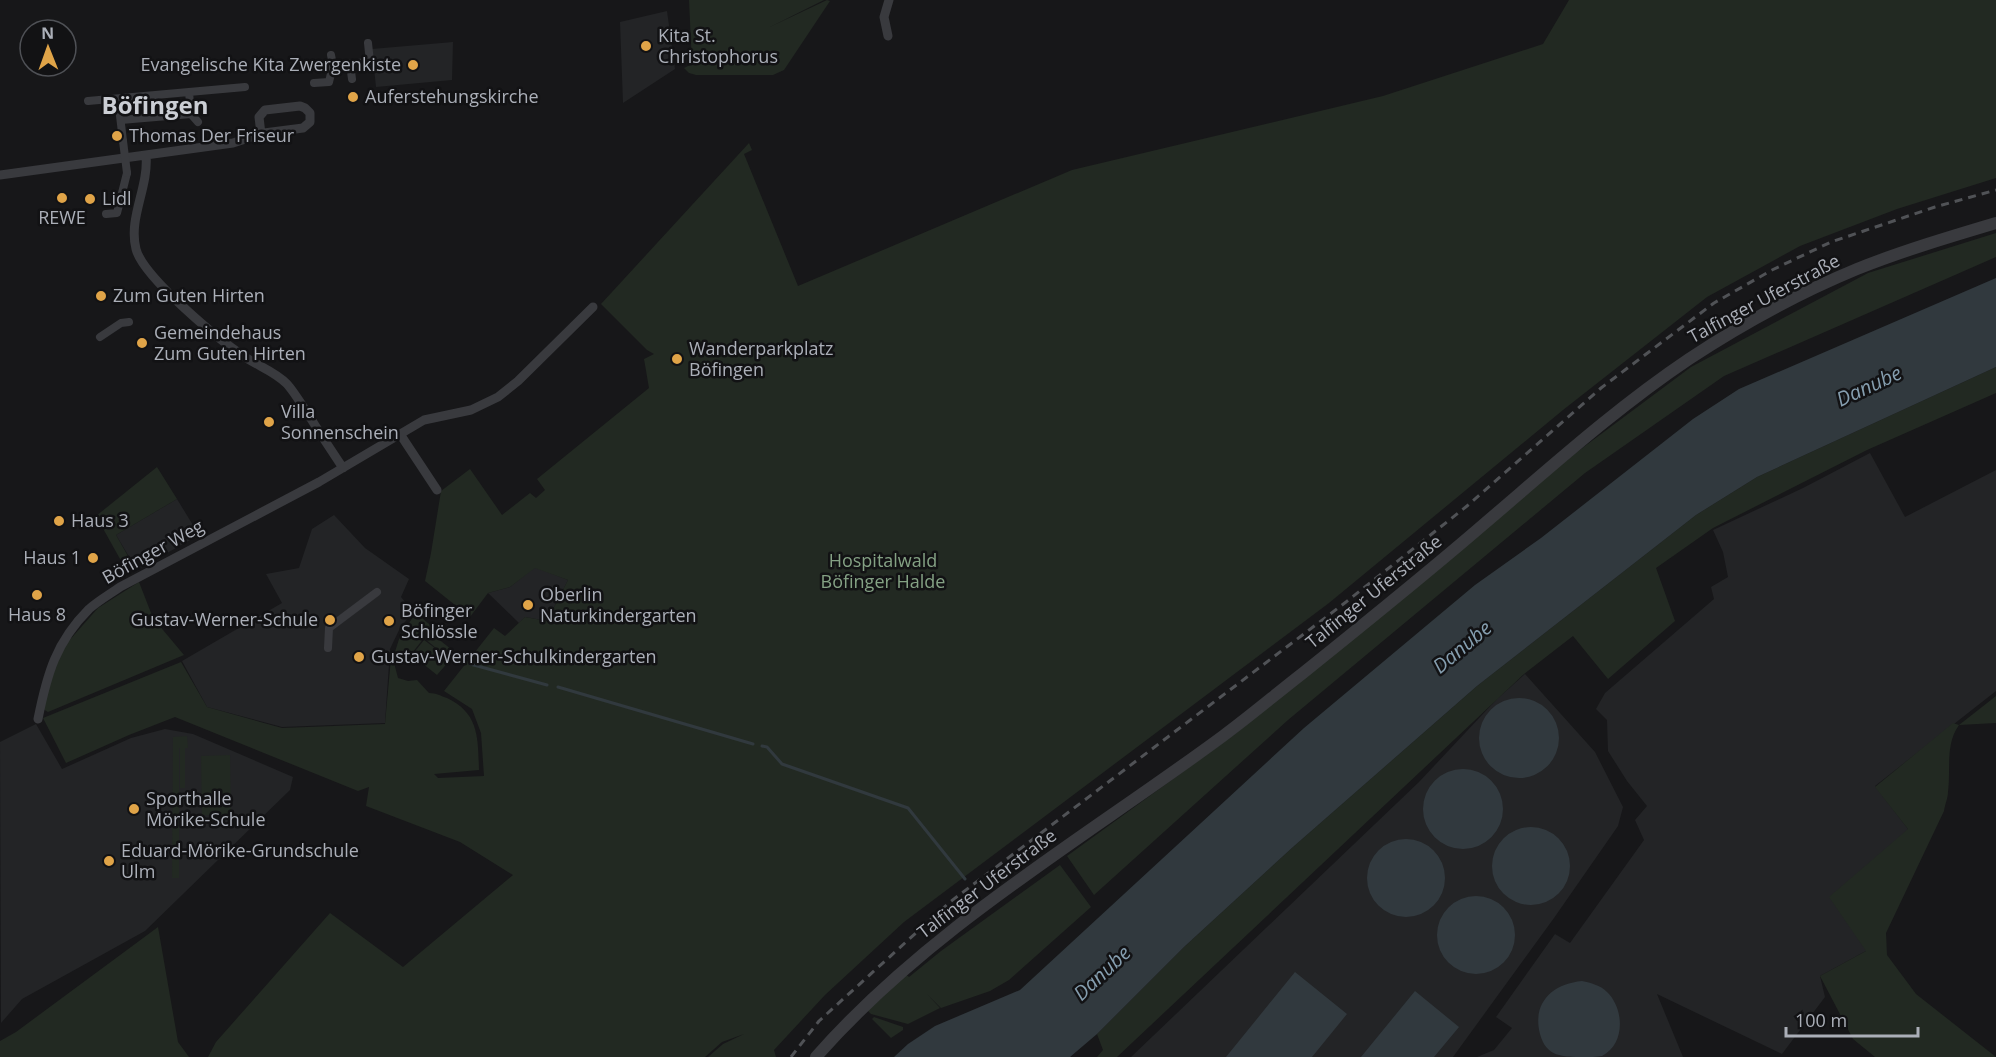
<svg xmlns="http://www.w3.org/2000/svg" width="1996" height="1057" viewBox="0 0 1996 1057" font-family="'Open Sans',sans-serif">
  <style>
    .built { fill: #232426 }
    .green { fill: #222922 }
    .water { fill: #31393e }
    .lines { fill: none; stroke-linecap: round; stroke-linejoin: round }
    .stream { stroke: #31393e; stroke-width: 3 }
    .pedestrian { stroke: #393a3e; stroke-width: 8 }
    .minor { stroke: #393a3e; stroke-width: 9 }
    .tertiary { stroke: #393a3e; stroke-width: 12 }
    .rail { stroke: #505256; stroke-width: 3; stroke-dasharray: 8 6; stroke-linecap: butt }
    .pedestrian-bridge { stroke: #393a3e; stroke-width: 8 }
    .poi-dot { fill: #e0a448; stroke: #121214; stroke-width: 2 }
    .labels { text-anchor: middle; stroke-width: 5; stroke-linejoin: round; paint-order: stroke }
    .poi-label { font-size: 18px; fill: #abafb8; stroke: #121214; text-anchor: start }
    .street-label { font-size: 18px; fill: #abafb8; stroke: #121214 }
    .park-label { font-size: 18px; fill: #84a184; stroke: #121214 }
    .water-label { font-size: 20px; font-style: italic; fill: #859eaf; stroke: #121214 }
    .district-label { font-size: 24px; font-weight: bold; fill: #cbced4; stroke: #121214 }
  </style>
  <rect width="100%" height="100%" fill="#171719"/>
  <path class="built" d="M 667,11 L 675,69 L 623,103 L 620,22 Z
    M 453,42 L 452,80 L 376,87 L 372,49 Z
    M 1870,453 L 1905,517 L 1996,470 L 1996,691 L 1875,786 L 1908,829 L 1866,951 L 1820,976 L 1825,997 L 1782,1054 L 1657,994 L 1683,1057 L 1477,1057 L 1494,1050 L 1512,1028 L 1496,1017 L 1555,934 L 1570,943 L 1644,840 L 1635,820 L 1647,806 L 1627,781 L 1608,751 L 1607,720 L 1596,709 L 1605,693 L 1714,599 L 1711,587 L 1728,577 L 1723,552 L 1713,530 L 1803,488 Z
    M 177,499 L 199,535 L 137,570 L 116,535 Z
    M 334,515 L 365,548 L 409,579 L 401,597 L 413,612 L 400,628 L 390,649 L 385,723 L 282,727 L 207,707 L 182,661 L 282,603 L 266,574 L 299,568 L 312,529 Z
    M 535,567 L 568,580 L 547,621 L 525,617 L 519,623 L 488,593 L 510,587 Z
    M 1525,674 L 1595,752 L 1623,807 L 1618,826 L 1554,918 L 1453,1057 L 1131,1057 L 1419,782 L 1497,699 Z
    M 36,724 L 62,769 L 131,738 L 165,729 L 193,734 L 293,777 L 290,790 L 145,931 L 22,999 L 1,1023 L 0,742 Z"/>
  <path class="green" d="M 689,0 L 824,0 L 770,27 L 827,0 L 830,1 L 784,70 L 773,75 L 696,75 L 689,73 L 684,68 L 692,64 Z
    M 1569,0 L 1996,0 L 1996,178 L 1897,209 L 1800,246 L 1707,297 L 1563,410 L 1329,603 L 904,922 L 825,995 L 774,1050 L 776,1057 L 708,1057 L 723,1044 L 744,1034 L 722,1042 L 705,1057 L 208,1057 L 216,1042 L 330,913 L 403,967 L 513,875 L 460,842 L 366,806 L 369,787 L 358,791 L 175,717 L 129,735 L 66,763 L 43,718 L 181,662 L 207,707 L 282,728 L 385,724 L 391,658 L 393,659 L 398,678 L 408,681 L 417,680 L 429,693 C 436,693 441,696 447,698 C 479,713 478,738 479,770 L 434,774 L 438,778 L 484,776 L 481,733 L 472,709 L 444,691 L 494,628 L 505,636 L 525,617 L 547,621 L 568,580 L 535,568 L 510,587 L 488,593 L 470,617 L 425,581 L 431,553 L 441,491 L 470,469 L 502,515 L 530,493 L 536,498 L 545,490 L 537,479 L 649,388 L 644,359 L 654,354 L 647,350 L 601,304 L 749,143 L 752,150 L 744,154 L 798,286 L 1072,170 L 1383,96 L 1543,44 Z
    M 1996,233 L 1996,257 L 1724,376 L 1585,473 L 1288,720 L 1094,895 L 1067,856 L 1235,734 L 1577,452 L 1691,367 L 1868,273 Z
    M 1996,367 L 1996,393 L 1867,450 L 1713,528 L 1656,568 L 1675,621 L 1608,679 L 1573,636 L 1524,674 L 1117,1057 L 1097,1057 L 1103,1050 L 1097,1034 L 1184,947 L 1293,847 L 1477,686 L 1696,515 L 1757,477 Z
    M 157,467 L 177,499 L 116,535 L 136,570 L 129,575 L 96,516 Z
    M 139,582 L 153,618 L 184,655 L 48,712 L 43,709 L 51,675 L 67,643 L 98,608 Z
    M 416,613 L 435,629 L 432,634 L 461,657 L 456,665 L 450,660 L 437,675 L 412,655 L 424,640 L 443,654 L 424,638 L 404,663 L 394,655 L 400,636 Z
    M 1996,696 L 1996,723 L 1959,725 C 1945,744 1951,769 1948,792 C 1948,798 1945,804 1944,811 L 1886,933 L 1887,955 L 1916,994 L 1996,1057 L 1875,1057 L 1853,1039 L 1820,976 L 1866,951 L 1829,897 L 1908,829 L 1875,787 L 1953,723 L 1959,725 Z
    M 187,736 L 188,748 L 185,748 L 185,788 L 180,788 L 180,748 L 179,748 L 179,878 L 172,878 L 173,737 Z
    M 230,755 L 231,815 L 202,815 L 201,756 Z
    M 1060,865 L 1091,907 L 1009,980 L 990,991 L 941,1008 L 927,994 L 940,1008 L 908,1024 L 871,1014 L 867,1010 L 904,973 L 909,977 L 941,951 Z
    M 158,927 L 178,1042 L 189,1057 L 0,1057 L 0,1041 L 16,1032 Z
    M 874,1017 L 903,1027 L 903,1030 L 891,1038 L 872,1019 Z"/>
  <path class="water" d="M 1996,278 L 1996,367 L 1757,477 L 1696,515 L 1477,686 L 1293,847 L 1184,947 L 1097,1034 L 1070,1057 L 894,1057 L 908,1044 L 935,1026 L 1020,990 L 1304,728 L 1475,585 L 1541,538 L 1693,419 L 1739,389 Z
    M1479 738a40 40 0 1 1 80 0a40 40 0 1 1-80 0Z
    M1423 809a40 40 0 1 1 80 0a40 40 0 1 1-80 0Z
    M1492 866a39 39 0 1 1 78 0a39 39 0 1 1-78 0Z
    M1367 878a39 39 0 1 1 78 0a39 39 0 1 1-78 0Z
    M1437 935a39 39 0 1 1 78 0a39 39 0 1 1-78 0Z
    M 1295,972 L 1347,1014 L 1312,1057 L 1226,1057 Z
    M 1582,981 C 1591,983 1600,985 1607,992 C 1624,1008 1626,1044 1602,1056 C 1597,1057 1589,1057 1583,1057 C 1563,1057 1546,1057 1540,1034 C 1532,1003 1552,984 1582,981 Z
    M 1415,991 L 1459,1027 L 1434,1057 L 1361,1057 Z"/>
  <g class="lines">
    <path class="stream" d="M 470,664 L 547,685
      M 558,687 L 753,744
      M 762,746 L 767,747 L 782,764 L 908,808 L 965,879"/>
    <path class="pedestrian" d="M 331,55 L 333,65
      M 350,64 L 352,79
      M 314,83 L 329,82 L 333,65 L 370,62 L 368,43
      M 189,92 L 191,114 L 198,122
      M 118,99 L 123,141
      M 88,101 L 245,87
      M 121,120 L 191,114
      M 106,214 L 117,213 L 127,173
      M 100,337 L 121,323 L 129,322
      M 328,648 L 329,628 L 377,592"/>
    <path class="minor" d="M 888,36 L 884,17 L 889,0
      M 146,155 C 149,187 128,218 136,249 C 143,277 219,340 245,357 C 258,366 276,372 287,384 C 295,393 301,404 308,414 C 319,432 331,450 343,468
      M 0,175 L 233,143 L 264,133 L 303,128 L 310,122 L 310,113 L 305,108 L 300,106 L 265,110 L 259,117 L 261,134
      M 400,434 L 437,490
      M 38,719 C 47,674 56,642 89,609 C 98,601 110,594 120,587 L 319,482 L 424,420 L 471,410 L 498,397 L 518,381 L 593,307"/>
    <path class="tertiary" d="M 816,1057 C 929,928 1085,838 1223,736 C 1250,716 1276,694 1303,673 C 1364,624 1425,575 1484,524 C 1551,467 1616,408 1689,359 C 1742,324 1799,293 1857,269 C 1902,251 1949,237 1996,223"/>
    <path class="rail" d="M 791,1057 L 819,1021 L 950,902 L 1346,602 L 1467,506 L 1601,388 L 1714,303 L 1772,270 L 1831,242 L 1935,207 L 1996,190"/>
    <path class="pedestrian-bridge" d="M 123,141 L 127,173"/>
  </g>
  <g class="poi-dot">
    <circle cx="646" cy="46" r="6"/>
    <circle cx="413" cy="65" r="6"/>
    <circle cx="353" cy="97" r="6"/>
    <circle cx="117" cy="136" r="6"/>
    <circle cx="62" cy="198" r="6"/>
    <circle cx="90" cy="199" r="6"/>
    <circle cx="101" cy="296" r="6"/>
    <circle cx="142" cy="343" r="6"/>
    <circle cx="677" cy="359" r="6"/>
    <circle cx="269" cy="422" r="6"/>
    <circle cx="59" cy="521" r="6"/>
    <circle cx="93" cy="558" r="6"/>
    <circle cx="37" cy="595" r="6"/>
    <circle cx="528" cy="605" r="6"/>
    <circle cx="330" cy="620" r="6"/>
    <circle cx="389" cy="621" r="6"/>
    <circle cx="359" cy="657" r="6"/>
    <circle cx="134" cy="809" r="6"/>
    <circle cx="109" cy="861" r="6"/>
  </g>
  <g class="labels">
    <g class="poi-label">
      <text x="658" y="42">Kita St.<tspan x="658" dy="21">Christophorus</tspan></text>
      <text x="401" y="71" text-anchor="end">Evangelische Kita Zwergenkiste</text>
      <text x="365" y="103">Auferstehungskirche</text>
      <text x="129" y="142">Thomas Der Friseur</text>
      <text x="102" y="205">Lidl</text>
      <text x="62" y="224" text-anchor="middle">REWE</text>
      <text x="113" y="302">Zum Guten Hirten</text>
      <text x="154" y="339">Gemeindehaus<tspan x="154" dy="21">Zum Guten Hirten</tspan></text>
      <text x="689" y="355">Wanderparkplatz<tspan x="689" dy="21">Böfingen</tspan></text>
      <text x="281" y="418">Villa<tspan x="281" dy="21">Sonnenschein</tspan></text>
      <text x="71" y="527">Haus 3</text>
      <text x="81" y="564" text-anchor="end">Haus 1</text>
      <text x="540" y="601">Oberlin<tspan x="540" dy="21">Naturkindergarten</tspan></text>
      <text x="401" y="617">Böfinger<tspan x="401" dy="21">Schlössle</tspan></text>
      <text x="37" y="621" text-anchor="middle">Haus 8</text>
      <text x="318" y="626" text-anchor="end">Gustav-Werner-Schule</text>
      <text x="371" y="663">Gustav-Werner-Schulkindergarten</text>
      <text x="146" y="805">Sporthalle<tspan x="146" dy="21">Mörike-Schule</tspan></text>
      <text x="121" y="857">Eduard-Mörike-Grundschule<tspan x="121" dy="21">Ulm</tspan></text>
    </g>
    <g class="street-label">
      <text transform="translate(1764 299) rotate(-28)" y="6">Talfinger Uferstraße</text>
      <text transform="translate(153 552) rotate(-29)" y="6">Böfinger Weg</text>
      <text transform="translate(1374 592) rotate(-39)" y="6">Talfinger Uferstraße</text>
      <text transform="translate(987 884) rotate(-37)" y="6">Talfinger Uferstraße</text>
    </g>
    <g class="park-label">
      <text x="883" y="567">Hospitalwald<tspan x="883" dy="21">Böfinger Halde</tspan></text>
    </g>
    <g class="water-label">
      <text transform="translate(1869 386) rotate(-25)" y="7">Danube</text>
      <text transform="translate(1462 647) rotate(-40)" y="7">Danube</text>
      <text transform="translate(1102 973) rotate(-43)" y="7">Danube</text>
    </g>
    <g class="district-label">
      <text x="155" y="114">Böfingen</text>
    </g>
  </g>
  <g transform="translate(48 48) rotate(359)"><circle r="28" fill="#121214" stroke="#4f5156" stroke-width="1.5"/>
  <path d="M0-4.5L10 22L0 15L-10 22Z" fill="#e0a448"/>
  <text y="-9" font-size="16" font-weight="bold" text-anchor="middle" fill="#abafb8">N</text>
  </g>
  <path d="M1786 1027v9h132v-9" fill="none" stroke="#abafb8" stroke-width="3"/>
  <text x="1795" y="1027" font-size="18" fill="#abafb8" stroke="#121214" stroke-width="4.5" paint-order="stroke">100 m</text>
</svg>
